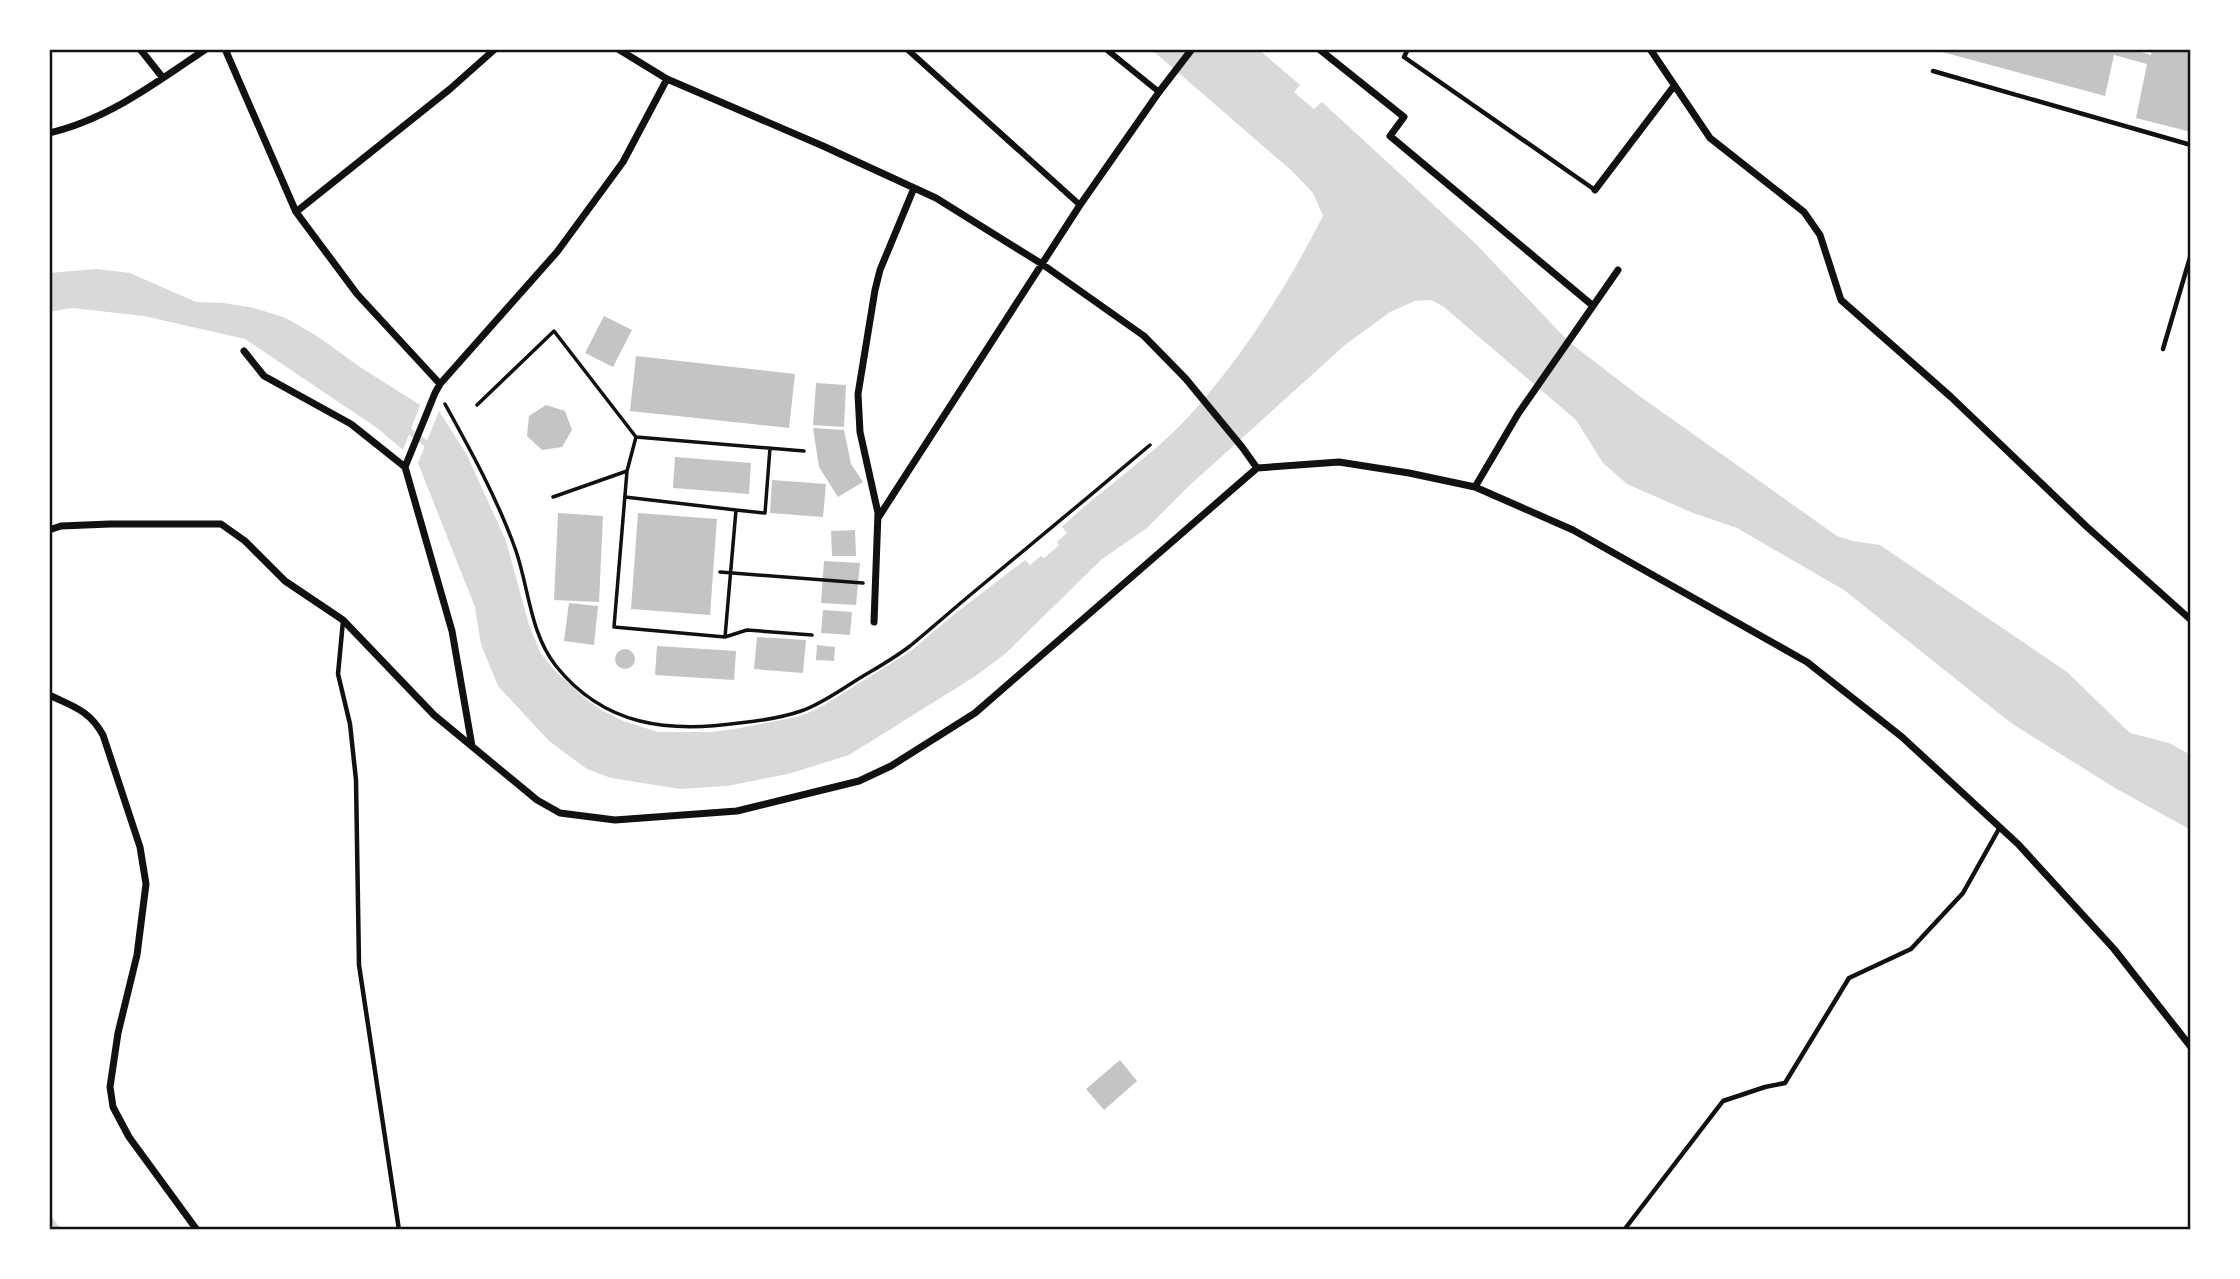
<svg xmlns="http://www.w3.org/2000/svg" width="2240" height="1279" viewBox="0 0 2240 1279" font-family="Karla,sans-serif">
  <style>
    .water { fill: #d9d9d9 }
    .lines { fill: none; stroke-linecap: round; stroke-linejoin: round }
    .stream { stroke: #d9d9d9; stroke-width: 6 }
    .building { fill: #c4c4c4 }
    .path { stroke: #111; stroke-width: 3.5 }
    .service { stroke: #111; stroke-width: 4.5 }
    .pedestrian { stroke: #111; stroke-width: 6 }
    .minor { stroke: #111; stroke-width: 7 }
    .neatline { fill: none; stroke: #111; stroke-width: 2.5 }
  </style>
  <rect width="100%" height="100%" fill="#fff"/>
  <path class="water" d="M 1151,49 L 1258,49 L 1300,85 L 1294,92 L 1314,109 L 1322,102 L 1475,243 L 1569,342 L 1638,395 L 1837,536 L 1853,541 L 1880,545 L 2067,672 L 2130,733 L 2169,743 L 2191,755 L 2191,830 L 2115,788 L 2011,723 L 1844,590 L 1737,528 L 1693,513 L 1627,484 L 1603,463 L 1576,420 L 1444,307 L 1431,300 L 1415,301 L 1390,312 L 1345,345 L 1191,484 L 1147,528 L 1102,559 L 1005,654 L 974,677 L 849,755 L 788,774 L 727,786 L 680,789 L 611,778 L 587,769 L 549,741 L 498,686 L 481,644 L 475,607 L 418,463 L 439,411 L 466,453 L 506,541 L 529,625 L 541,654 L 557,673 L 587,700 L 603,711 L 623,721 L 658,732 L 711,732 L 735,729 L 801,716 L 821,707 L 911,651 L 952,616 L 1025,560 L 1030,565 L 1041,556 L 1044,558 L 1059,545 L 1057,542 L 1067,533 L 1062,527 C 1102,488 1152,457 1190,415 C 1244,355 1286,288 1323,216 L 1313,193 L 1292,171 Z
    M 97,269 L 130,273 L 196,302 L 224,303 L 254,308 L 286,318 L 317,336 L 360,367 L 420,405 L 403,450 L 377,428 L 245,339 L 144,316 L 72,308 L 49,312 L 49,273 Z"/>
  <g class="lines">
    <path class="stream" d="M 404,427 L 432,448
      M 49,1218 L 58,1230"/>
  </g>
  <path class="building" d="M 1931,49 L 2131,49 L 2151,55 L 2152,49 L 2191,49 L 2191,132 L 2136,118 L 2147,64 L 2114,55 L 2105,96 Z
    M 604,316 L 632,330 L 613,367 L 585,353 Z
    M 636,356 L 795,374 L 789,428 L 630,411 Z
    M 816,383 L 846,385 L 844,427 L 813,425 Z
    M 546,405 L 565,411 L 572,430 L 562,447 L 542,450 L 527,436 L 529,416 Z
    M 813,428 L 844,430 L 851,464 L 863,482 L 838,497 L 819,467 Z
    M 675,457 L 751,463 L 749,494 L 673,488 Z
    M 772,480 L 826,484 L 823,517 L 770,513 Z
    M 558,513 L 603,516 L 599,602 L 554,600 Z
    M 638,513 L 717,519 L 710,615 L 631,609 Z
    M 855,530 L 856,556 L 832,556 L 831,531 Z
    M 824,561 L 860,563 L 856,605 L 821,603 Z
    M 569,603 L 598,606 L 594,645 L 564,641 Z
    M 823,610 L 852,612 L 850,635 L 821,633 Z
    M 757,637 L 806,640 L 803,673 L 754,669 Z
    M 817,645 L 835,647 L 834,661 L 816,660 Z
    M 657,646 L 736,651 L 734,680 L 655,675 Z
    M615 659a10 10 0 1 1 20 0a10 10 0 1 1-20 0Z
    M 1120,1060 L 1137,1081 L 1104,1110 L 1086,1089 Z"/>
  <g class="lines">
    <path class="path" d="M 445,404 C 471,451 498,500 516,551 C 529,589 530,633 556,666 C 604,726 668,733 739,723 C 759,721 781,718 801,711 C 819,705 836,693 852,683 C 871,671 892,660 910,646 C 932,628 953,609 975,591 C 1033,543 1092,494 1150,445
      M 477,405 L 554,331 L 636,437 L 627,471 L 614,627 L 725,637 L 736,510 L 625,497
      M 636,437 L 804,451
      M 553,497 L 627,471
      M 736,510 L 765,513 L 770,448
      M 720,572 L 863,583
      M 725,637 L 747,630 L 812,635"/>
    <path class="service" d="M 1408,49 L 1404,57 L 1595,190
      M 1933,71 L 2191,145
      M 2163,349 L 2191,254
      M 343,621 L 338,674 L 350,724 L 356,780 L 359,965 L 399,1230
      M 1624,1230 L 1723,1101 L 1765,1087 L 1785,1083 L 1849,978 L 1911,949 L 1963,893 L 2000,827"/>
    <path class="pedestrian" d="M 907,49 L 1080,205
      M 1106,49 L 1159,92"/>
    <path class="minor" d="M 140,49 L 163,78
      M 225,49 L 296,212 L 357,294 L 440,384
      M 618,49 L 667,79 L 823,146 L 936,198 L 1042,264 L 1144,336 L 1186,379 L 1242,447 L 1257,468
      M 1319,49 L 1404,117 L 1390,136 L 1592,305
      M 1650,49 L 1710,138 L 1804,212 L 1820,235 L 1841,300 L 1951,397 L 2087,527 L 2191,620
      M 49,133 C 107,120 157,82 206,49
      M 1595,190 L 1674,86
      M 296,212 L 450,89 L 495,49
      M 244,351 L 264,376 L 351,424 L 405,467 L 452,631 L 472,746
      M 405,467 L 435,393 L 440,384 L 557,252 L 623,162 L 667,79
      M 1475,487 L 1518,414 L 1618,270
      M 878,518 L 1080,205 L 1159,92 L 1192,49
      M 49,530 L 61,526 L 110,524 L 221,524 L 245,541 L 285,581 L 343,620 L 434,715 L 537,800 L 560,813 L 615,820 L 737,811 L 859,781 L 891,766 L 975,713 L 1257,468 L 1339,462 L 1409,473 L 1475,487 L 1573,530 L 1807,662 L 1902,737 L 2018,844 L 2114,949 L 2191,1047
      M 874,622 L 878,513 L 860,432 L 858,394 L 875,290 L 880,270 L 914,188
      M 49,695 C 74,707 89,710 103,735 L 140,847 L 146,884 L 137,955 L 118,1033 L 110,1087 L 113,1107 L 129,1137 L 197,1230"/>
  </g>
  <rect width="2240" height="1279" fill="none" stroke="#ffffff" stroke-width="102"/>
  <rect x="51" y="51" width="2138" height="1177" class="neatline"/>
</svg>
